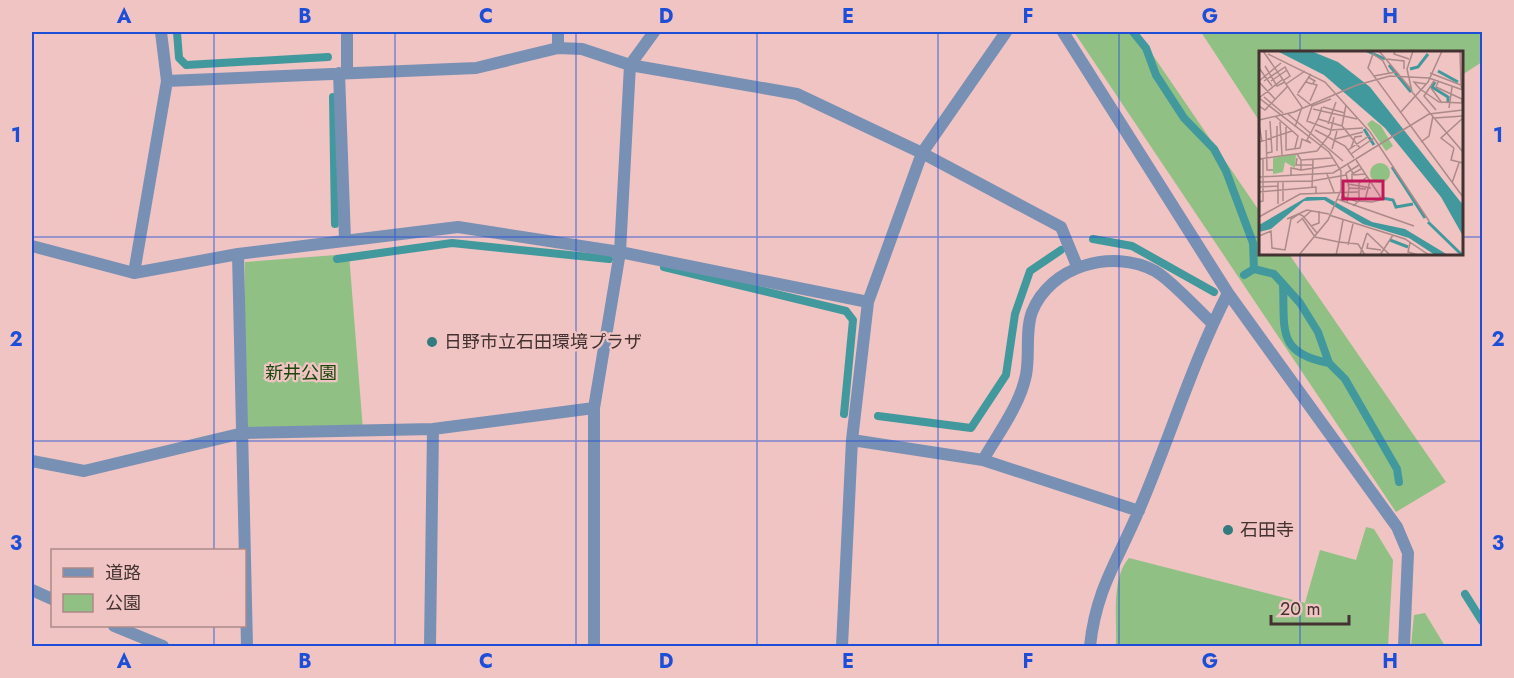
<svg xmlns="http://www.w3.org/2000/svg" width="1514" height="678" viewBox="0 0 1514 678" font-family="Jost,'Noto Sans JP',sans-serif">
  <style>
    .green { fill: #91c085 }
    .lines { fill: none; stroke-linecap: round; stroke-linejoin: round }
    .stream { stroke: #42999d; stroke-width: 8 }
    .minor { stroke: #7990b5; stroke-width: 12 }
    .grid { fill: none; stroke: #1d4ed8; stroke-width: 1.5; stroke-opacity: 0.55 }
    .poi-dot { fill: #327b7f; stroke: #f0c4c3; stroke-width: 2 }
    .labels { text-anchor: middle; stroke-width: 4.5; stroke-linejoin: round; paint-order: stroke }
    .poi-label { font-size: 18px; fill: #433231; stroke: #f0c4c3; text-anchor: start }
    .park-label { font-size: 18px; fill: #1b480c; stroke: #f0c4c3 }
    .inset-river { fill: none; stroke: #42999d; stroke-width: 3 }
    .inset-road { fill: none; stroke: #ab8a89; stroke-width: 1.5 }
    .view { fill: #c2185b; fill-opacity: 0.15; stroke: #c2185b; stroke-width: 3 }
    .inset-edge { fill: none; stroke: #433231; stroke-width: 3 }
    .neatline { fill: none; stroke: #1d4ed8; stroke-width: 2 }
    .grid-label { font-size: 20px; text-anchor: middle; font-weight: bold; fill: #1d4ed8 }
  </style>
  <rect width="100%" height="100%" fill="#f0c4c3"/>
  <path class="green" d="M 1074,32 L 1137,32 L 1260,212 L 1260,254 L 1289,254 L 1446,482 L 1396,512 Z
    M 1201,32 L 1482,32 L 1482,62 L 1462,75 L 1462,52 L 1260,52 L 1260,122 Z
    M 349,254 L 363,430 L 243,433 L 245,262 Z
    M 1366,527 L 1374,529 L 1393,560 L 1388,646 L 1116,646 C 1117,620 1111,578 1129,558 L 1305,603 L 1320,550 L 1356,560 Z
    M 1425,613 L 1445,646 L 1411,646 L 1414,615 Z"/>
  <g class="lines">
    <path class="stream" d="M 177,32 L 179,58 L 186,65 L 328,57
      M 1133,32 L 1146,48 L 1156,75 L 1184,118 L 1214,149 L 1226,171 L 1253,243 L 1254,269 L 1274,274 L 1300,303 L 1318,332 L 1329,363 L 1345,379 L 1397,469 L 1399,482
      M 333,97 L 335,224
      M 1093,239 L 1132,246 L 1214,292
      M 337,259 L 452,243 L 609,259
      M 664,267 L 846,311 L 853,320 L 844,414
      M 1244,275 L 1254,269
      M 1283,284 C 1285,330 1276,353 1329,363
      M 878,416 L 971,428 L 1006,375 L 1015,314 L 1030,271 L 1061,250
      M 1465,594 L 1482,621"/>
    <path class="minor" d="M 161,32 L 167,81 L 134,273 L 238,254
      M 558,32 L 558,48
      M 1063,32 L 1228,293 L 1397,527 L 1408,553 L 1404,646
      M 339,73 L 345,240
      M 347,73 L 347,32
      M 167,81 L 476,68 L 558,48 L 582,49 L 630,65 L 797,94 L 922,153 L 1061,227 L 1077,266
      M 32,246 L 134,273
      M 852,440 L 983,460 L 1139,511
      M 983,460 C 998,434 1020,405 1026,375 C 1030,355 1025,331 1032,312 C 1050,266 1112,248 1155,271 C 1171,280 1198,310 1212,323
      M 32,461 L 84,471 L 243,433 L 433,429 L 594,408
      M 32,590 L 52,599
      M 114,626 L 163,646
      M 247,646 L 238,254 L 458,227 L 620,252 L 868,302
      M 430,646 L 433,429
      M 594,646 L 594,408 L 620,252 L 630,65 L 654,32
      M 842,646 L 852,440 L 868,302 L 922,153 L 1006,32
      M 1090,646 C 1096,589 1118,560 1139,510 C 1170,438 1192,363 1228,293"/>
  </g>
  <path class="grid" d="M 214,32 L 214,550M 395,32 L 395,646M 576,32 L 576,646M 757,32 L 757,646M 938,32 L 938,646M 1119,32 L 1119,646M 1300,32 L 1300,52M 32,237 L 1260,237M 1462,237 L 1482,237M 1300,254 L 1300,646M 32,441 L 1482,441M 214,626 L 214,646"/>
  <g class="poi-dot">
    <circle cx="432" cy="342" r="6"/>
    <circle cx="1228" cy="530" r="6"/>
  </g>
  <g class="labels">
    <g class="poi-label">
      <text x="444" y="348">日野市立石田環境プラザ</text>
      <text x="1240" y="536">石田寺</text>
    </g>
    <g class="park-label">
      <text x="301" y="379">新井公園</text>
    </g>
  </g>
  <g transform="translate(1259 51)">
    <rect width="204" height="204" fill="#f0c4c3"/>
    <path d="M 113,69 L 122,75 L 134,95 L 127,100 L 108,73 ZM 37,103 L 36,117 L 26,111 L 24,121 L 14,123 L 14,107 ZM111 122a10 10 0 1 1 20 0a10 10 0 1 1-20 0Z" fill="#91c085"/>
    <path d="M 18,0 L 52,0 L 79,11 L 111,36 L 204,154 L 204,185 L 182,146 L 126,77 L 65,24 ZM 48,146 L 67,146 L 113,171 L 146,178 L 189,204 L 176,204 L 150,187 L 104,173 L 65,149 L 45,150 L 12,178 L 0,181 L 0,174 Z" fill="#42999d"/>
    <path class="inset-river" d="M 108,0 L 126,8M 130,14 L 152,41M 151,18 L 159,16 L 169,3M 179,20 L 199,31M 176,31 L 173,36 L 189,46 L 189,51M 105,78 L 115,94M 133,116 L 166,167M 123,147 L 134,149 L 137,156 L 154,153M 169,171 L 203,204M 131,189 L 149,196"/>
    <path class="inset-road" d="M 4,0 L 43,56 L 36,76M 115,0 L 109,17 L 204,146M 120,0 L 152,38M 136,0 L 135,3 L 150,8M 154,0 L 148,18 L 153,41 L 204,101M 201,1 L 202,34M 9,3 L 66,31 L 111,81 L 170,170M 114,3 L 124,10 L 130,22M 127,8 L 145,10 L 145,18M 6,15 L 18,35 L 26,31M 0,17 L 13,35M 171,22 L 202,34 L 203,39M 115,25 L 137,21M 0,30 L 22,12M 5,30 L 26,16 L 31,25 L 25,29M 12,30 L 28,19M 175,30 L 165,45 L 177,59M 0,31 L 16,48M 47,31 L 53,33 L 56,30 L 49,26M 179,31 L 177,36 L 203,48 L 203,52M 27,33 L 46,20M 172,37 L 183,52M 161,38 L 180,51 L 204,52M 161,38 L 155,31 L 167,33M 39,42 L 52,23M 38,43 L 53,55 L 48,70 L 72,79 L 104,77M 5,46 L 24,62M 0,47 L 24,28M 0,47 L 70,101 L 82,120 L 82,139 L 69,169 L 40,204M 51,50 L 58,34 L 54,33M 0,55 L 6,59 L 28,36M 53,55 L 72,48M 63,56 L 59,68 L 83,75 L 101,97M 64,56 L 86,62M 190,57 L 193,36M 54,58 L 98,68M 141,62 L 169,31 L 183,0M 29,63 L 84,110M 16,65 L 39,85 L 36,97M 176,67 L 204,65M 0,69 L 35,61 L 98,34 L 131,25 L 170,27 L 204,39M 21,71 L 23,104M 0,73 L 3,91M 69,73 L 77,51M 18,75 L 18,100M 83,75 L 87,54M 27,76 L 27,99 L 41,97 L 43,88 L 52,92 L 48,89 L 59,68M 7,79 L 8,119 L 14,119M 56,79 L 86,95 L 95,107M 76,88 L 104,81M 0,91 L 33,80M 162,91 L 170,85 L 174,65M 92,97 L 96,86 L 103,85M 195,97 L 182,87 L 204,67M 195,97 L 192,109 L 204,112M 73,98 L 78,80M 89,99 L 110,85M 8,102 L 13,101 L 11,70M 38,103 L 42,109 L 73,107M 92,103 L 115,87M 38,107 L 37,114 L 54,114M 0,108 L 58,100 L 71,83 L 75,66M 97,109 L 121,145 L 121,149 L 113,151 L 100,150M 89,114 L 95,124 L 106,123M 42,119 L 77,114M 68,123 L 75,141M 32,124 L 32,117 L 42,119 L 42,109M 0,126 L 74,122 L 170,63 L 204,59M 0,131 L 53,130 L 87,124M 19,131 L 19,153M 24,131 L 24,150M 93,132 L 93,123 L 102,118M 193,132 L 200,112M 89,133 L 112,137M 0,136 L 19,135M 53,137 L 54,109M 90,137 L 87,122 L 100,114M 0,141 L 57,136 L 57,142M 78,148 L 155,175M 82,149 L 83,145 L 99,151M 106,149 L 111,130M 0,151 L 4,150 L 4,107M 88,152 L 90,137 L 107,138M 94,155 L 100,150 L 100,132 L 108,126M 70,164 L 146,188 L 170,204M 44,165 L 58,182M 0,166 L 41,143 L 99,141M 43,167 L 56,186 L 80,191 L 77,204M 28,168 L 48,159 L 70,163M 84,169 L 80,191 L 99,193 L 106,204M 38,172 L 52,160M 52,175 L 60,172 L 60,160M 108,182 L 131,204M 0,185 L 12,180 L 13,197 L 26,199 L 32,168 L 40,163 L 44,165M 109,192 L 108,197 L 122,199M 151,192 L 149,201 L 159,204M 89,194 L 94,173M 101,204 L 108,182M 121,204 L 134,184"/>
    <path class="view" d="M 84,130 L 124,130 L 124,148 L 84,148 Z"/>
    <rect width="204" height="204" class="inset-edge"/>
  </g>
  <rect width="1514" height="678" fill="none" stroke="#f0c4c3" stroke-width="66"/>
  <rect x="51" y="549" width="195" height="78" fill="#f0c4c3" stroke="#ab8a89" stroke-width="1.5"/>
  <rect x="63" y="568" width="30" height="9" fill="#7990b5" stroke="#ab8a89" stroke-width="1.5"/>
  <text x="105" y="579" font-size="18" fill="#433231">道路</text>
  <rect x="63" y="594" width="30" height="18" fill="#91c085" stroke="#ab8a89" stroke-width="1.5"/>
  <text x="105" y="609" font-size="18" fill="#433231">公園</text>
  <path d="M1271 615v9h78v-9" fill="none" stroke="#433231" stroke-width="3"/>
  <text x="1280" y="615" font-size="18" fill="#433231" stroke="#f0c4c3" stroke-width="4.5" paint-order="stroke">20 m</text>
  <rect x="33" y="33" width="1448" height="612" class="neatline"/>
  <g class="grid-label">
    <text x="124" y="23">A</text>
    <text x="305" y="23">B</text>
    <text x="486" y="23">C</text>
    <text x="666" y="23">D</text>
    <text x="848" y="23">E</text>
    <text x="1028" y="23">F</text>
    <text x="1210" y="23">G</text>
    <text x="1390" y="23">H</text>
    <text x="16" y="142">1</text>
    <text x="1498" y="142">1</text>
    <text x="16" y="346">2</text>
    <text x="1498" y="346">2</text>
    <text x="16" y="550">3</text>
    <text x="1498" y="550">3</text>
    <text x="124" y="668">A</text>
    <text x="305" y="668">B</text>
    <text x="486" y="668">C</text>
    <text x="666" y="668">D</text>
    <text x="848" y="668">E</text>
    <text x="1028" y="668">F</text>
    <text x="1210" y="668">G</text>
    <text x="1390" y="668">H</text>
  </g>
</svg>
